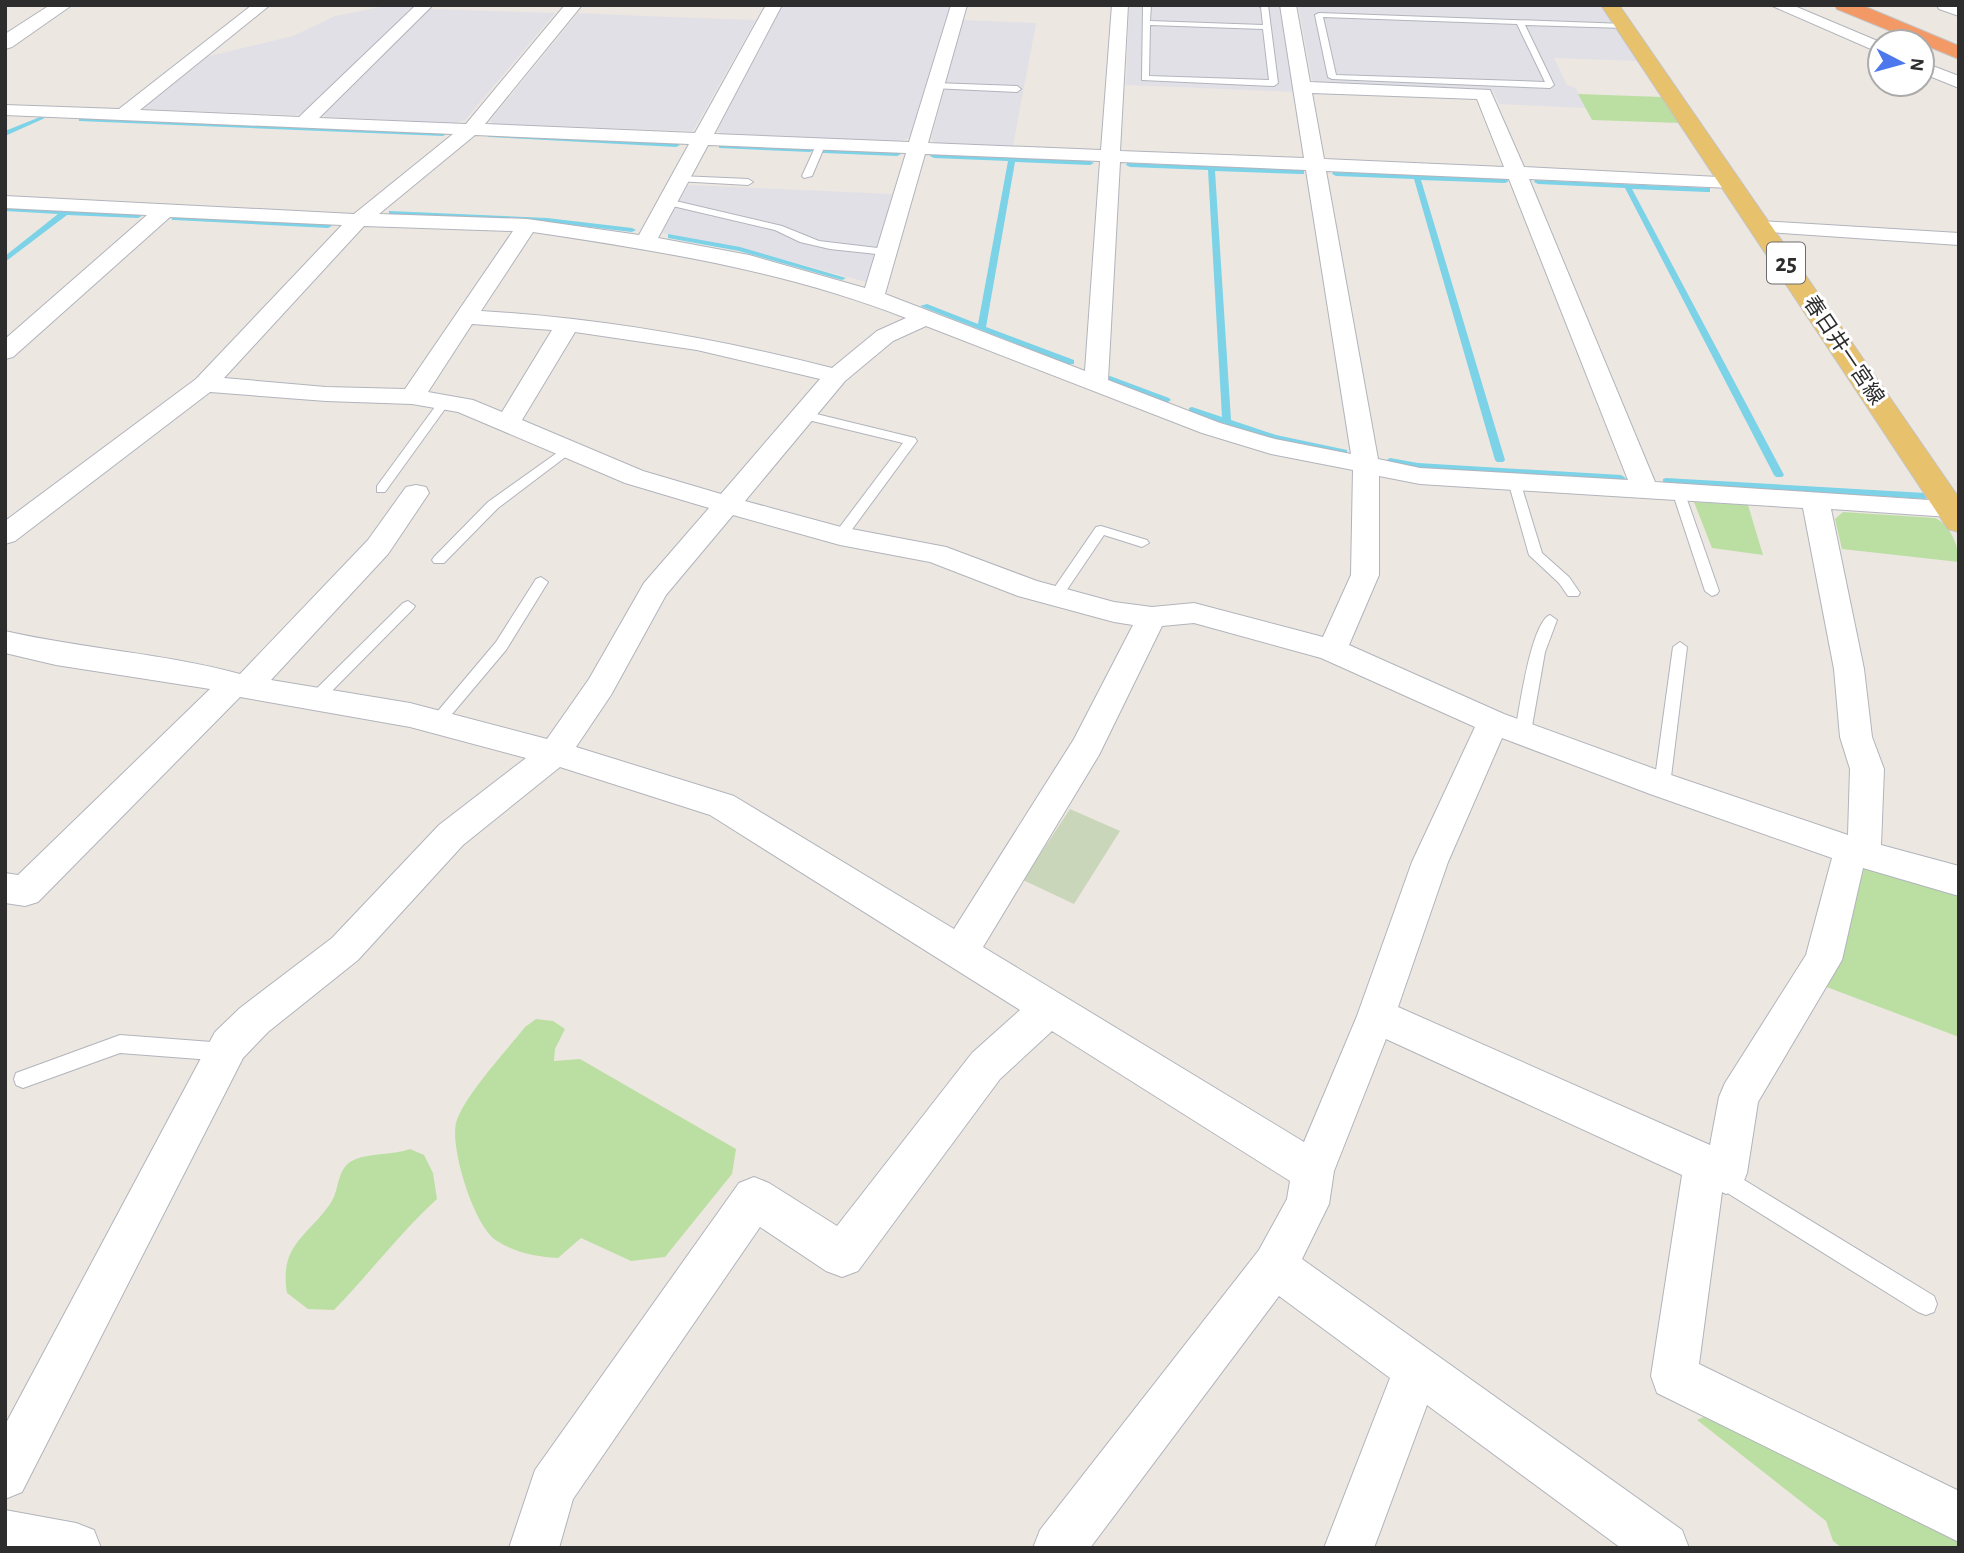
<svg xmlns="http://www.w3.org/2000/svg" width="1964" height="1553" viewBox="0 0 1964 1553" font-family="'Alegreya Sans','Noto Sans JP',sans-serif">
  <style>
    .industrial { fill: #e2e0e7 }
    .green { fill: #bbdfa2 }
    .cemetery { fill: #c9d6b9 }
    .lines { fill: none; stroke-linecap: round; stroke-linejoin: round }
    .stream { fill: #7cd2e7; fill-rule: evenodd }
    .service-casing { stroke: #b1b4bc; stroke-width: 2 }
    .minor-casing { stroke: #b1b4bc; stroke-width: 2 }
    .tertiary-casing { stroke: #b1b4bc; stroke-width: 2 }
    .primary-casing { stroke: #c4c4c4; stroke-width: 2 }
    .motorway-casing { stroke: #c4c4c4; stroke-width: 2 }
    .service { fill: #fff; fill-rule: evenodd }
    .minor { fill: #fff; fill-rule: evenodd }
    .tertiary { fill: #fff; fill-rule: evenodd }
    .primary { fill: #e7c16c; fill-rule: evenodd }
    .motorway { fill: #f39966; fill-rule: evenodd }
    .labels { text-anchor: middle; stroke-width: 6; stroke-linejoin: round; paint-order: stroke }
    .far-street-label { font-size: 21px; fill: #2d2d2d; stroke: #fff }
    .shield { fill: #fff; stroke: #6c6c6c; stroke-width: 2 }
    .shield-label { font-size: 24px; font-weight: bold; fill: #2d2d2d }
  </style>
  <rect width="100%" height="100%" fill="#ede7e1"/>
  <path class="industrial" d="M 390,5 L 416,5 L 304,112 L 295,115 L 145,109 L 144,106 L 205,57 L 293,36 L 335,16 Z
    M 783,5 L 950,5 L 909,138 L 901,141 L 722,134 L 717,131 Z
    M 1129,5 L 1279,5 L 1293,92 L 1126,85 Z
    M 1298,5 L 1601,5 L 1639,61 L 1554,58 L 1567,85 L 1576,88 L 1586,108 L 1499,104 L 1493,90 L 1319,83 L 1312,80 Z
    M 429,9 L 555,13 L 465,120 L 456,123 L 325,117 L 322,114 Z
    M 578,13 L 643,16 L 756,20 L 693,131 L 494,124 L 490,121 Z
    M 963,20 L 1036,23 L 1013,146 L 936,143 L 931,139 Z
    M 688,185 L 893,194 L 866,282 L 741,248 L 662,233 Z"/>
  <path class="green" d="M 1578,94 L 1663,97 L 1680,123 L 1592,120 Z
    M 1694,502 L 1748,505 L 1763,555 L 1712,548 Z
    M 1843,512 L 1935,518 C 1950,524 1959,546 1959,562 L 1842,549 L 1835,519 Z
    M 1866,861 L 1959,888 L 1959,1037 L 1824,986 L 1837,964 Z
    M 536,1019 L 553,1021 L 565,1029 L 555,1049 L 554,1061 L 580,1059 L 736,1149 L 732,1174 L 665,1257 L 631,1261 L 581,1238 L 558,1258 C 537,1257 516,1253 497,1241 C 474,1227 450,1148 456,1123 C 463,1097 507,1050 525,1027 Z
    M 410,1149 L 424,1155 L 433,1173 L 437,1199 C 400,1233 369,1274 334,1310 L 308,1309 L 287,1293 C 279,1245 307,1237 330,1204 C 341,1189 335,1167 356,1159 C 372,1153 393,1155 410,1149 Z
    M 1708,1415 L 1959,1540 L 1959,1548 L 1842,1548 L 1833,1541 L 1826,1521 L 1697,1420 Z"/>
  <path class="cemetery" d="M 1070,809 L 1120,831 L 1074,904 L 1023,880 Z"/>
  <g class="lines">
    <path class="stream" d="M 40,117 L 45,118 L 5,136 L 5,131 Z
      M 81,118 L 443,132 L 446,134 L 443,136 L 79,121 L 79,119 Z
      M 491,134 L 676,143 L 680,145 L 676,147 L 489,137 L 488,136 Z
      M 721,145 L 810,148 L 814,150 L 810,152 L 719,148 L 719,146 Z
      M 826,149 L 897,152 L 901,154 L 897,156 L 823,153 L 822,151 Z
      M 931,154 L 1090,161 L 1094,163 L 1090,165 L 1015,162 L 986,327 L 1074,360 L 1074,364 L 1068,364 L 920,306 L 927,304 L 978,324 L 1008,161 L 934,158 L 930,156 Z
      M 1127,163 L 1304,170 L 1304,174 L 1301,174 L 1215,171 L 1231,420 L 1276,435 L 1347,450 L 1347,454 L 1271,439 L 1189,412 L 1189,408 L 1192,407 L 1222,417 L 1208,170 L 1130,167 L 1126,165 Z
      M 1333,172 L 1505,179 L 1509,181 L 1505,183 L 1421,180 L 1505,460 L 1503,462 L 1497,462 L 1495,460 L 1414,179 L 1336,176 L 1332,174 Z
      M 1535,180 L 1710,188 L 1710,192 L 1707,192 L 1632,189 L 1784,475 L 1782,477 L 1776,477 L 1774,475 L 1625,188 L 1538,184 L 1534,182 Z
      M 5,207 L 138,214 L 142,216 L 138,218 L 67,215 L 5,262 L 5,256 L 58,214 L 5,211 Z
      M 389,211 L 547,218 L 632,228 L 636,230 L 632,232 L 547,222 L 392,215 L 389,215 Z
      M 172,216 L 328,224 L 332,226 L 328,228 L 175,220 L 172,220 Z
      M 668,234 L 740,247 L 846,278 L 842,280 L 739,251 L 668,238 Z
      M 1110,376 L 1169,398 L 1171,400 L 1166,403 L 1163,402 L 1107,381 L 1107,377 Z
      M 1390,458 L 1418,463 L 1621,475 L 1626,478 L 1621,481 L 1418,469 L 1387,463 L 1385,461 Z
      M 1666,478 L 1925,493 L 1930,496 L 1925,499 L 1663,483 L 1663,479 Z"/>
    <g class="service-casing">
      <path id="service" d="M 1143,5 L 1151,5 L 1150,21 L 1263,25 L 1261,7 L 1255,5 L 1268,5 L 1278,83 L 1274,86 L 1142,80 ZM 1150,25 L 1263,29 L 1269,80 L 1149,76 Z
        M 1319,13 L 1625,24 L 1629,26 L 1625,28 L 1525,25 L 1554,85 L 1550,88 L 1332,79 L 1328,77 L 1315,15 ZM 1323,17 L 1517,24 L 1545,82 L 1336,75 Z
        M 935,83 L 1017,86 L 1021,89 L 1017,92 L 932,88 L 931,86 Z
        M 818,141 L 826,143 L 812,176 L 804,178 L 802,176 Z
        M 680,176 L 748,179 L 753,182 L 748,185 L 677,181 L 675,179 Z
        M 667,199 L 782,226 L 819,241 L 886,249 L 891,252 L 886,255 L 830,249 L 800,242 L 775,230 L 664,204 L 664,200 Z
        M 444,398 L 450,402 L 385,492 L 377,492 L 377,486 L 440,400 Z
        M 804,411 L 915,438 L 917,441 L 845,539 L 835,539 L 833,536 L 903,443 L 800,418 L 800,412 Z
        M 568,445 L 574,449 L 572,452 L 498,508 L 444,563 L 434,563 L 432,560 L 434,557 L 488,502 Z
        M 1514,477 L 1520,481 L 1542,553 L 1569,577 L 1580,593 L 1578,596 L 1568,596 L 1559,583 L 1529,555 L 1508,481 Z
        M 1678,487 L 1684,491 L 1719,591 L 1717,594 L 1712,596 L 1705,591 L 1672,491 Z
        M 1101,526 L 1147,540 L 1149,543 L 1142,547 L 1104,535 L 1060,600 L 1050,600 L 1048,597 L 1050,594 L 1096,527 Z
        M 541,577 L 548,582 L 506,650 L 442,726 L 432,726 L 429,722 L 432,718 L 496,642 L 536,579 Z
        M 408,601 L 415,606 L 413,609 L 320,703 L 310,703 L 308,699 L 310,695 L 403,603 Z
        M 1550,615 L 1557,620 L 1545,652 L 1531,732 L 1523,738 L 1515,732 C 1519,711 1531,622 1550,615 Z
        M 1680,642 L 1687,647 L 1670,785 L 1668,789 L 1656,789 L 1654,785 L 1673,647 Z
        M 120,1035 L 225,1043 L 232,1046 L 234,1052 L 232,1058 L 225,1061 L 120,1053 L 23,1088 L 16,1085 L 14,1079 L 16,1073 Z
        M 1726,1166 L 1733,1169 L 1736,1175 L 1934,1296 L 1937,1304 L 1934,1312 L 1926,1315 L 1918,1312 L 1721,1189 L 1716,1176 L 1719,1169 Z"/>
    </g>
    <g class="minor-casing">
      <path id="minor" d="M 252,5 L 270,5 L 140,110 L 299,117 L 416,5 L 433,5 L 319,118 L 466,124 L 565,5 L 582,5 L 485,124 L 695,133 L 766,5 L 782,5 L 714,134 L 909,142 L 951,5 L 967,5 L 928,143 L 1101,150 L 1112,5 L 1128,5 L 1120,151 L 1304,158 L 1280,5 L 1296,5 L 1310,82 L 1490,90 L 1524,167 L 1738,178 L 1741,182 L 1738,186 L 1731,188 L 1529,179 L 1655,482 L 1959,502 L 1959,514 L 1950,517 L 1831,509 L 1864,669 L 1872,737 L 1884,769 L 1881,845 L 1959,866 L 1959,896 L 1863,868 L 1842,960 L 1758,1102 L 1747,1173 L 1741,1188 L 1726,1194 L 1722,1192 L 1699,1364 L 1959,1491 L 1959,1542 L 1657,1393 L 1651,1376 L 1682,1175 L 1386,1039 L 1334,1171 L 1329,1204 L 1302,1259 L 1682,1530 L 1689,1548 L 1621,1548 L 1427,1405 L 1374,1548 L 1324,1548 L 1390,1378 L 1279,1296 L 1090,1548 L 1033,1548 L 1040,1530 L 1259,1250 L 1287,1199 L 1290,1181 L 1052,1031 L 1000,1079 L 858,1271 L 842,1277 L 826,1271 L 760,1227 L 573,1499 L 559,1548 L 509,1548 L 535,1470 L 739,1183 L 754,1177 L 769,1183 L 837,1226 L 972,1053 L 1020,1010 L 710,815 L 560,767 L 463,845 L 358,960 L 268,1032 L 243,1058 L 22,1492 L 5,1499 L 5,1425 L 215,1032 L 240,1008 L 332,938 L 439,825 L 526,758 L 410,727 L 240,697 L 38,902 L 25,906 L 5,903 L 5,873 L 18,875 L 210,689 L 56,665 L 5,653 L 5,631 C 83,649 163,653 240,674 L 368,540 L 406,487 L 416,485 L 426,487 L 429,493 L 388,554 L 271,680 L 410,703 L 547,739 L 589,679 L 644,583 L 709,508 L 625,483 L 458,412 L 412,404 L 326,401 L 210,392 L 15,541 L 5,544 L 5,521 L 196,379 L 342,225 L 170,217 L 13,357 L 5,359 L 5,339 L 147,215 L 5,208 L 5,196 L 354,214 L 453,134 L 5,115 L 5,105 L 119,109 ZM 1312,93 L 1477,99 L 1504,167 L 1324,159 ZM 475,135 L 689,144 L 639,235 L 527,219 L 379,214 ZM 708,145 L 906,153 L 865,288 L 749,255 L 658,238 ZM 925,154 L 1100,161 L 1085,371 L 885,294 ZM 1120,162 L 1306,170 L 1351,454 L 1275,439 L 1220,423 L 1108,380 ZM 1326,171 L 1509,179 L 1628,480 L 1420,468 L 1378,459 ZM 364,226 L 513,231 L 405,389 L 326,387 L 224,378 ZM 533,232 C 660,251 786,271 906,318 L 877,331 L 832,368 C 715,338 601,318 481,311 ZM 472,324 L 552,330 L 502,412 L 473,400 L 428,392 ZM 926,326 L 1202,433 L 1271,454 L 1353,470 L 1351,575 L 1323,637 L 1194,603 L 1152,607 L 1114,602 L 1037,581 L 946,547 L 841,527 L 745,501 L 845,381 L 893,341 ZM 575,332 L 697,350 L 820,379 L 721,494 L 643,471 L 522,420 ZM 1379,476 L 1420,484 L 1803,508 L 1834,669 L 1840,737 L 1850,769 L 1848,835 L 1674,776 L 1504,714 L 1349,645 L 1379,575 ZM 733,515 L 840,545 L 930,562 L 1018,596 L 1114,622 L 1133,625 L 1074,739 L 954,929 L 734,796 L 576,747 L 611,695 L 666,595 ZM 1194,623 L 1321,658 L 1475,727 L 1412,862 L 1357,1016 L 1304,1142 L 983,947 L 1099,755 L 1162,626 ZM 1502,738 L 1650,794 L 1832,858 L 1806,955 L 1725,1083 L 1719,1097 L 1710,1145 L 1398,1007 L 1448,862 Z
        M 1770,5 L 1792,5 L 1880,42 L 1880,53 Z
        M 1922,62 L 1959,76 L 1959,88 L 1922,73 Z
        M 1761,221 L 1959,233 L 1959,245 L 1754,231 L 1751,227 L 1754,223 Z
        M 5,1510 L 76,1523 L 94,1530 L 101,1548 L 5,1548 Z"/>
    </g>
    <g class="tertiary-casing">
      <path id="tertiary" d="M 50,5 L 72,5 L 12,47 L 5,49 L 5,34 Z
        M 1937,5 L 1959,5 L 1959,16 L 1939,9 Z"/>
    </g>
    <g class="primary-casing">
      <path id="primary" d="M 1601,5 L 1619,5 L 1959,498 L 1959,532 L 1948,529 Z"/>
    </g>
    <g class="motorway-casing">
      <path id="motorway" d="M 1835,5 L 1861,5 L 1959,46 L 1959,59 L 1837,9 Z"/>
    </g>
    <use href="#service" class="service"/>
    <use href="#minor" class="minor"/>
    <use href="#tertiary" class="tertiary"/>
    <use href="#primary" class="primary"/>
    <use href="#motorway" class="motorway"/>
  </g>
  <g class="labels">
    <g class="far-street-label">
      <text transform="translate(1844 350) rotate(56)" y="7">春日井一宮線</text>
    </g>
    <rect class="shield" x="1767" y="242.5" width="38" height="41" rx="5"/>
    <g class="shield-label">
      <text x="1786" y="271">25</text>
    </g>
  </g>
  <rect width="1964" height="1553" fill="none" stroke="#2d2d2d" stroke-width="14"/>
  <g transform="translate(1901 63) rotate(96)"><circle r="33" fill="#ffffff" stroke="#ababab" stroke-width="2"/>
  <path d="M0-5L12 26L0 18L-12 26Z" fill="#4d77ed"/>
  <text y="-10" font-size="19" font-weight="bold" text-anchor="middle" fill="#2d2d2d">N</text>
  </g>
</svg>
